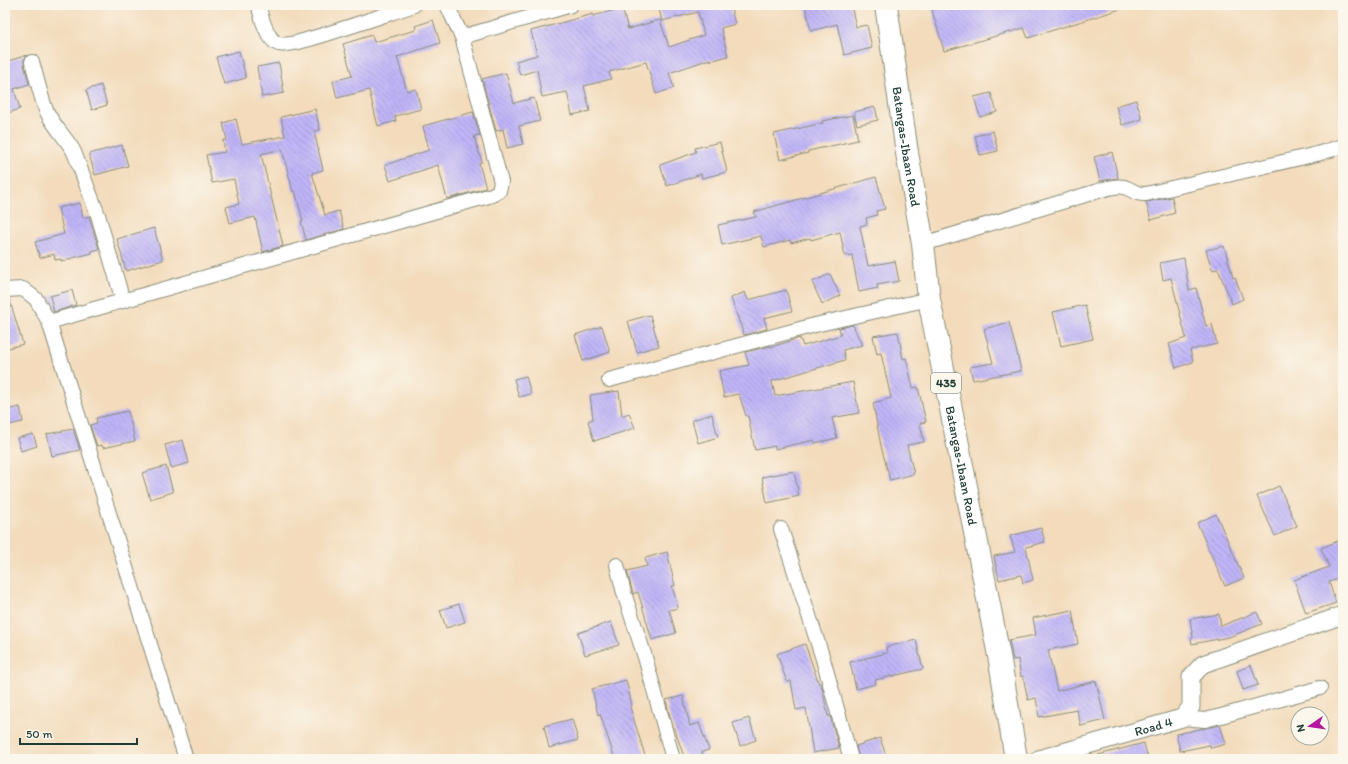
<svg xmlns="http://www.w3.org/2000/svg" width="1348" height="764" viewBox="0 0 1348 764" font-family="Itim,sans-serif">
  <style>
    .building { fill: url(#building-back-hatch) }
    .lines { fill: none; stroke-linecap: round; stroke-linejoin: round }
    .minor-casing { stroke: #898c78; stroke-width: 16 }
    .tertiary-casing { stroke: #898c78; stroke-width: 19 }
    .primary-casing { stroke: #898c78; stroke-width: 24 }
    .minor { stroke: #fff; stroke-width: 14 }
    .tertiary { stroke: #fff; stroke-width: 17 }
    .primary { stroke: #fff; stroke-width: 22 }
    .labels { text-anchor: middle; stroke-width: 3.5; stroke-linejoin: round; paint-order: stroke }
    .shield { fill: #fbf7ec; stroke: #61756b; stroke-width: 1 }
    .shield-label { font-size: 12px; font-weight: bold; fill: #1f3d34 }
    .street-label { font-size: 13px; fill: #1f3d34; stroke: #fbf7ec }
  </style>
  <defs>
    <pattern id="building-back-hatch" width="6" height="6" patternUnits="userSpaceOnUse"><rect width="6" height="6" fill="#c0b5f8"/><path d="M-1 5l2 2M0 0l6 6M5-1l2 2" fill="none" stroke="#9b94ca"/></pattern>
  </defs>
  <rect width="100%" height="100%" fill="#fbf7ec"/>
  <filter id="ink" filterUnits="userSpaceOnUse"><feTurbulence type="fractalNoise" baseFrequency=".025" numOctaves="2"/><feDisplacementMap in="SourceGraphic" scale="8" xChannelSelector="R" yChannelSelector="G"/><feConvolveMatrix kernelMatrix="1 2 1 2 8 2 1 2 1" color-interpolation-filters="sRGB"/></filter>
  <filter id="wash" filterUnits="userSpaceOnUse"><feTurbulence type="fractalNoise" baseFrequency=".012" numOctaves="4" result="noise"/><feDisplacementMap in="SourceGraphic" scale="16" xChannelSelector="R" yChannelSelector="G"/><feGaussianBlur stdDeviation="0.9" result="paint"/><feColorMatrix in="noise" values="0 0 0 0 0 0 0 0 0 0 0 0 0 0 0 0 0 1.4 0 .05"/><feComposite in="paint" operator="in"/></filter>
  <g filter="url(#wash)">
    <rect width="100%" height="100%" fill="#f3dbbb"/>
    <g id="blocks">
      <path class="building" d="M 658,5 L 707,5 L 708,8 L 718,5 L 730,5 L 735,24 L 721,28 L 728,56 L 710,61 L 710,59 L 669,73 L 674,88 L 656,94 L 646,62 L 609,72 L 611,79 L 584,86 L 590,111 L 572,115 L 567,92 L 542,97 L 537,70 L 520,75 L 516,61 L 537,55 L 531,31 L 593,14 L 593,16 L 622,8 L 628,29 L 660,20 L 669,47 L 704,35 L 698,12 L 662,21 Z
        M 805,5 L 851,5 L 856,27 L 867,25 L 872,48 L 844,55 L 837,24 L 811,31 Z
        M 949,5 L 1124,5 L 1124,8 L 1028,38 L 1024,28 L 944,51 L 932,10 Z
        M 433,20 L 440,43 L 397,57 L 407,91 L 416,89 L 421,109 L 395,116 L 396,121 L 378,126 L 369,90 L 337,98 L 333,81 L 352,76 L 343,44 L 372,35 L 374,42 L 416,30 L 415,26 Z
        M 239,51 L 246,78 L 224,84 L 216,57 Z
        M 27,55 L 24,60 L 24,64 L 29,84 L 14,89 L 20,109 L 5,114 L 5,62 Z
        M 279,63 L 284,93 L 262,97 L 257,67 Z
        M 506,73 L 514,103 L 534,98 L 540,121 L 519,126 L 523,144 L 507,148 L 503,129 L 496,131 L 482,79 Z
        M 101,85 L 107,105 L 92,110 L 86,90 Z
        M 991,93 L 997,112 L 980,117 L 974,97 Z
        M 1136,100 L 1142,119 L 1122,125 L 1116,106 Z
        M 875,107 L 878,120 L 857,125 L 854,112 Z
        M 315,109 L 320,130 L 314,131 L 323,170 L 312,173 L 325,215 L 339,211 L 344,229 L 306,240 L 301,221 L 303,221 L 295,191 L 293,192 L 282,149 L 261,154 L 283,246 L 263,252 L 255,217 L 230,223 L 226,207 L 239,204 L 234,179 L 212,183 L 206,155 L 225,152 L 223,140 L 227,140 L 223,123 L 236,119 L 242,144 L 285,136 L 281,117 Z
        M 473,112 L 480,135 L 474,136 L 482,162 L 479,163 L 486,188 L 447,199 L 438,165 L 390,181 L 385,165 L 429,150 L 423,126 Z
        M 853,115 L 858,140 L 808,151 L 808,153 L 780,160 L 774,134 L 823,123 L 822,121 Z
        M 993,131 L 998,151 L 980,155 L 975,136 Z
        M 720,142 L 727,172 L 702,178 L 701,174 L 667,186 L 660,165 L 696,152 L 695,148 Z
        M 122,145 L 128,166 L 95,175 L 89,154 Z
        M 1112,152 L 1118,178 L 1100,181 L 1094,157 Z
        M 876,177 L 885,209 L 876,211 L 877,215 L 866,218 L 867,224 L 860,226 L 868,266 L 895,261 L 899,281 L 877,285 L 878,288 L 859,292 L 852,255 L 845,256 L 840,232 L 811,240 L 810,238 L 791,243 L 790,240 L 764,247 L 761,236 L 722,245 L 718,225 L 756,217 L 754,212 Z
        M 1172,197 L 1175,213 L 1151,220 L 1146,202 Z
        M 80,203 L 83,218 L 89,216 L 99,249 L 92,251 L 92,253 L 61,261 L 61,259 L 55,260 L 54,254 L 40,258 L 35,242 L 64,234 L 58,208 Z
        M 154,228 L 163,260 L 126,271 L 117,239 Z
        M 1224,246 L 1233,278 L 1235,277 L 1243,299 L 1232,304 L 1218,269 L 1212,270 L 1206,250 Z
        M 1184,258 L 1189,290 L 1196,288 L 1206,326 L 1212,324 L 1217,344 L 1190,350 L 1193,362 L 1176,368 L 1169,344 L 1186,338 L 1171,278 L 1163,280 L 1160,263 Z
        M 830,274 L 840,296 L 822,304 L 812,282 Z
        M 72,290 L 76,305 L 54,312 L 50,296 Z
        M 786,290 L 792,311 L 764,318 L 767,329 L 744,335 L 731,298 L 745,292 L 748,300 Z
        M 5,298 L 9,298 L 23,344 L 5,349 Z
        M 1085,305 L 1093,339 L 1061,346 L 1053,312 Z
        M 650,315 L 659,346 L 637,352 L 628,321 Z
        M 1009,322 L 1017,353 L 1021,371 L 973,380 L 970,367 L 993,363 L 984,329 Z
        M 853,325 L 862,345 L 843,350 L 845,360 L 772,381 L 775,396 L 853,382 L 859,413 L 832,418 L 837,438 L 815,443 L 814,440 L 775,449 L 775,446 L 755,450 L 748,416 L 746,416 L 739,394 L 724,397 L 719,371 L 749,365 L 745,352 L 771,346 L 771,347 L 800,338 L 803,346 L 841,335 L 839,328 Z
        M 602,326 L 610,352 L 583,361 L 575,335 Z
        M 898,332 L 903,359 L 906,358 L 913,388 L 918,387 L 926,422 L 920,423 L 924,442 L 907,445 L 914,474 L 890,480 L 881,446 L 873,403 L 891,398 L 881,353 L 877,354 L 873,336 Z
        M 526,376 L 531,394 L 519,397 L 514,379 Z
        M 619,391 L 622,416 L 629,413 L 635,428 L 594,441 L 588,421 L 593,419 L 590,395 Z
        M 20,407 L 23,422 L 9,425 L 5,410 Z
        M 128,411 L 135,441 L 103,448 L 102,445 L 97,446 L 90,425 L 97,423 L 96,418 Z
        M 712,414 L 718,437 L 698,443 L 692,420 Z
        M 73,429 L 80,450 L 52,456 L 47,434 Z
        M 33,434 L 37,446 L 21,451 L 17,438 Z
        M 183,440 L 189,463 L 171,468 L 165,445 Z
        M 166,466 L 173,492 L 150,499 L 142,473 Z
        M 794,471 L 799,496 L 767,503 L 762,477 Z
        M 1279,486 L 1297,526 L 1275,536 L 1257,496 Z
        M 1216,514 L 1244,578 L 1225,586 L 1197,523 Z
        M 1041,528 L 1045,542 L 1026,547 L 1033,580 L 1023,583 L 1021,575 L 999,580 L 994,556 L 1015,552 L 1010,536 Z
        M 1343,539 L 1343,577 L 1329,582 L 1336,603 L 1306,613 L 1294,580 L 1329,567 L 1321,548 Z
        M 667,552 L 675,586 L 672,586 L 678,608 L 669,610 L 676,633 L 652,640 L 638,592 L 633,594 L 627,571 L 647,566 L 645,558 Z
        M 459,604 L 465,622 L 446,628 L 440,610 Z
        M 1072,610 L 1078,644 L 1048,650 L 1057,691 L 1096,681 L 1105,720 L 1081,726 L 1077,710 L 1039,717 L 1036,698 L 1028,700 L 1023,676 L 1021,677 L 1018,659 L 1013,660 L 1009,640 L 1036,635 L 1033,618 Z
        M 1257,612 L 1262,624 L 1229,637 L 1192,644 L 1191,639 L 1193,638 L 1190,619 L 1219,614 L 1221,626 Z
        M 611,622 L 619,645 L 585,655 L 578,633 Z
        M 916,640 L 923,669 L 875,680 L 876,684 L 856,689 L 850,662 L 887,653 L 886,647 Z
        M 805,644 L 819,684 L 821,683 L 828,716 L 830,716 L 839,748 L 813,753 L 806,708 L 796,710 L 791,681 L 787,682 L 777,654 Z
        M 1251,665 L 1258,685 L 1243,690 L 1237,671 Z
        M 626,680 L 632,706 L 630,707 L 646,759 L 615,759 L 600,714 L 598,715 L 592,689 Z
        M 683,696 L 690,726 L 699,723 L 709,750 L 702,752 L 704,759 L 685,759 L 670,717 L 666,700 Z
        M 749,718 L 756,740 L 740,746 L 733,723 Z
        M 572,719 L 578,740 L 549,748 L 544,726 Z
        M 1220,725 L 1226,744 L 1211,748 L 1210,745 L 1180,751 L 1176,734 Z
        M 880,738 L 887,759 L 859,759 L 856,746 Z
        M 1144,743 L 1148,759 L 1099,759 L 1098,755 Z"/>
    </g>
  </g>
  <g filter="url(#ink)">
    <use href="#blocks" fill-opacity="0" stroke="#898c78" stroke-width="1"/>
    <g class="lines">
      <g class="minor-casing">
        <path id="minor" d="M 259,5 C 260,15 268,42 279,44 C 286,46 299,42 306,40 C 342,30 378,17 414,5
          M 462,37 L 571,5
          M 32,62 C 37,78 40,95 46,110 C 53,126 66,137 74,152 L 98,215 L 123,301
          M 923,244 L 1108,188 C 1114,187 1121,185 1127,188 C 1134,191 1137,195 1146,194 L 1317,154 L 1343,146
          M 5,290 L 23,289 L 36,299 L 49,322 L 492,195 L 499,191 L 501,182 L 462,37 L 447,5
          M 49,322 L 186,759
          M 609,380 L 815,325 L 929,299
          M 781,529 L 823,659 L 851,759
          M 617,565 L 624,593 L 645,657 L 673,759
          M 1182,718 L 1205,720 L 1225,715 L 1320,688"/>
      </g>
      <g class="tertiary-casing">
        <g id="tertiary">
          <path id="s1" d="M 1039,759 L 1182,718 L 1191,707 L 1191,677 L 1203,664 L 1343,615"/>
        </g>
      </g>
      <g class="primary-casing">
        <g id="primary">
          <path id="s2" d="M 886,5 L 907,153 L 923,244 L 929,299 L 951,409 L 1000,661 L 1016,759"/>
        </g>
      </g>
      <use href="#minor" class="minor"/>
      <use href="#tertiary" class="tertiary"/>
      <use href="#primary" class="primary"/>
    </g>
  </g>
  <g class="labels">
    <rect class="shield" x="931" y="373" width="30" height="20" rx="3"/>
    <g class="shield-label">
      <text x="946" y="387">435</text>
    </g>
    <g class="street-label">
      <text dy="5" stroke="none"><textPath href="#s2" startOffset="143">Batangas-Ibaan Road</textPath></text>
      <text dy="5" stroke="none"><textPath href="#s2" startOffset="467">Batangas-Ibaan Road</textPath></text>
      <text dy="5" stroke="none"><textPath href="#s1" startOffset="119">Road 4</textPath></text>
    </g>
  </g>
  <rect width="1348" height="764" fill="none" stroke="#fbf7ec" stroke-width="20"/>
  <g transform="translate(1310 726) rotate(257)"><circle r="19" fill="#fbf7ec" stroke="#a3ada2"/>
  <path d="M0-3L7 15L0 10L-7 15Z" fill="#b5179e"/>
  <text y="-6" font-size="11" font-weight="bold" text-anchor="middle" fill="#1f3d34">N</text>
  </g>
  <path d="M20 738v6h117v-6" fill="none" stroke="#1f3d34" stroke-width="2"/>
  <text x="26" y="738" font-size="12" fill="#1f3d34" stroke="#fbf7ec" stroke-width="3" paint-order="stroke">50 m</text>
</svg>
